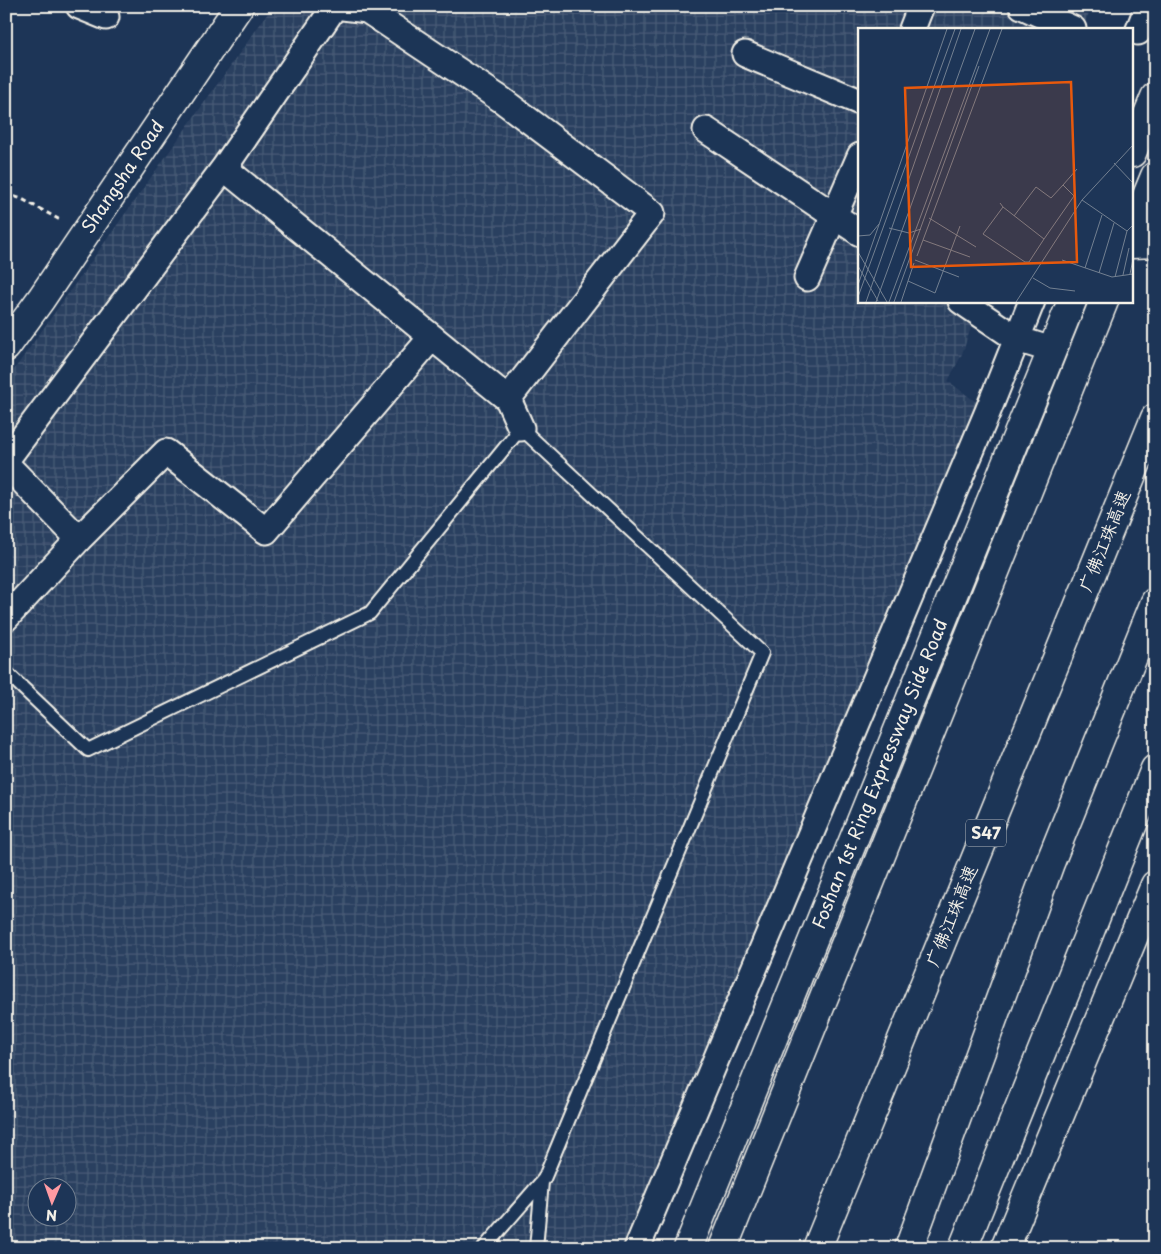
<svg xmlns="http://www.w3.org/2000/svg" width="1161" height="1254" viewBox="0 0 1161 1254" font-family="'Playpen Sans','LXGW WenKai TC',sans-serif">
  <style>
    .industrial { fill: url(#industrial-grid); fill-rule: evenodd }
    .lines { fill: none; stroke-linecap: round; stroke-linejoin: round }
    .service-casing { stroke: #f4f1e8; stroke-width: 16 }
    .minor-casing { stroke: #f4f1e8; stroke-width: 29 }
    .tertiary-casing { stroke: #f4f1e8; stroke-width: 31 }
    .secondary-casing { stroke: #f4f1e8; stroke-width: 31 }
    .primary-casing { stroke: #f4f1e8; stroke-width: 31 }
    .motorway-casing { stroke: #f4f1e8; stroke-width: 31 }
    .path { stroke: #f4f1e8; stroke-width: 3; stroke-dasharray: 5 4; stroke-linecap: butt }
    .service { stroke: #1d3557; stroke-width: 12 }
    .minor { stroke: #1d3557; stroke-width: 25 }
    .tertiary { stroke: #1d3557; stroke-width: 28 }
    .secondary { stroke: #1d3557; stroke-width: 28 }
    .primary { stroke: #1d3557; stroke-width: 28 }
    .motorway { stroke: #1d3557; stroke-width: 28 }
    .labels { text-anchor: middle; stroke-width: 4; stroke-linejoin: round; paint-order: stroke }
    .shield { fill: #1d3557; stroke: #b4b9bc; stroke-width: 1 }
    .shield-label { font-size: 16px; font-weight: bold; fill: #f4f1e8 }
    .street-label { font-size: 18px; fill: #f4f1e8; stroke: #1d3557 }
    .inset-road { fill: none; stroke: #738091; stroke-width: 1 }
    .view { fill: #e8590c; fill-opacity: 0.15; stroke: #e8590c; stroke-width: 2.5 }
    .inset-edge { fill: none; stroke: #f4f1e8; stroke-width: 2.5 }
  </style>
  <defs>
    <pattern id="industrial-grid" width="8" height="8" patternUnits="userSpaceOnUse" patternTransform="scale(1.25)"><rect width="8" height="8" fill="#2a4060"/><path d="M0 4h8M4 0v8" fill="none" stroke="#4a5c77"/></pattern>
  </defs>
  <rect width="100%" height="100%" fill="#1d3557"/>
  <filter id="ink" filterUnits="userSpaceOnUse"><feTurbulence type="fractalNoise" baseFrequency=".02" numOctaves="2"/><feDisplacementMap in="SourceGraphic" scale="10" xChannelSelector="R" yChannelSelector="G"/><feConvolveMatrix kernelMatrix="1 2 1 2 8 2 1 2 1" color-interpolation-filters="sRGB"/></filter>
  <g filter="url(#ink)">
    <path class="industrial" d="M 273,6 L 1092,6 L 1082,29 L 860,29 L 860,301 L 980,301 L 962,354 L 948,381 L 988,411 L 625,1248 L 6,1248 L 6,381 ZM 38,1186 L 68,1186 L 68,1216 L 38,1216 Z"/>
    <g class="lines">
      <g class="service-casing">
        <path id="service" d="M 6,672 L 88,750 L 370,613 L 521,428 L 762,653 L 544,1179 L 484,1248
          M 536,1248 L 542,1182"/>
      </g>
      <g class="minor-casing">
        <path id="minor" d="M 79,6 L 106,17
          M 1022,6 L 1073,29
          M 912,29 L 921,6
          M 1138,32 L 1148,6
          M 745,54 L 860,102
          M 706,130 L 860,233
          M 224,168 L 335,6 L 367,10 L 502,100 L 652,213 L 508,399
          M 807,278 L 860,156
          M 961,301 L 1017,339 L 1052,350
          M 6,460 L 224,168 L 508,399 L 521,428
          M 6,464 L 79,539 L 166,452 L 266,531 L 432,337
          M 6,618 L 79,539
          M 637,1248 L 988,411 L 1032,301"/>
      </g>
      <g class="tertiary-casing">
        <path id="tertiary" d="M 1132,153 L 1155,97
          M 688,1248 L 1072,301
          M 1005,1248 L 1155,885"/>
      </g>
      <g class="secondary-casing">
        <path id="secondary" d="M 6,347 L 41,299 L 239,6"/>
      </g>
      <g class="primary-casing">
        <path id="primary" d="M 1132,232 L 1155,176
          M 1132,244 L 1155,243
          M 723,1248 L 1104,301
          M 963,1248 L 1155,769"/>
      </g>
      <g class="motorway-casing">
        <path id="motorway" d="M 817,1248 L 1155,418
          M 909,1248 L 1050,863 L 1155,602"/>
      </g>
      <path class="path" d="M 6,9 L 7,6
        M 6,194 L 22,199 L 62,221"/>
      <use href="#service" class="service"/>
      <use href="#minor" class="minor"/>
      <use href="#tertiary" class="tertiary"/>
      <use href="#secondary" class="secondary"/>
      <use href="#primary" class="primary"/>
      <use href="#motorway" class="motorway"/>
    </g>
  </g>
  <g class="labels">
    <rect class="shield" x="966" y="819.5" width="40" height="27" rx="4"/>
    <g class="shield-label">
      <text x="986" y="839">S47</text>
    </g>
    <g class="street-label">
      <text transform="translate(123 177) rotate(-56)" y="6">Shangsha Road</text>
      <text transform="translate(1105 541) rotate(-68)" y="6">广佛江珠高速</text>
      <text transform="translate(880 774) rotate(-68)" y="6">Foshan 1st Ring Expressway Side Road</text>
      <text transform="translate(952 916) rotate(-68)" y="6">广佛江珠高速</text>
    </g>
  </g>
  <g transform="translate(858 28)">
    <rect width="275" height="275" fill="#1d3557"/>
    <path class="inset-road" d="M 256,135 L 275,155M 205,157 L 219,141M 224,172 L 269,203 L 275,197M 142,175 L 145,179 L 186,211 L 216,168 L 205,157 L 193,170 L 178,159 L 156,188M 145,179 L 125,206 L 167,234 L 171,234 L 186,211M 71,190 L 118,219M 31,200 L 51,205 L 63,201M 0,208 L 12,207 L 21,196M 65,212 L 112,229M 0,224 L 29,274M 59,228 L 144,1M 57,232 L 101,249M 204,232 L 254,249 L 275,246M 0,238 L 20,273M 227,240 L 244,187M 241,245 L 256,195M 272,246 L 275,231M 265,247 L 271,220M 257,249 L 269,203M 175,250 L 192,260 L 217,263M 50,253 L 77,265 L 102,198M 0,257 L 89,1M 0,269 L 97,1M 8,274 L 103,1M 18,274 L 117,1M 31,274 L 132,1M 36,274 L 121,38M 43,274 L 56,235M 158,274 L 224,172 L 275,117"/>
    <path class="view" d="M 213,54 L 219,234 L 53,239 L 47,60 Z"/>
    <rect width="275" height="275" class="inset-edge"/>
  </g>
  <rect width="1161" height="1254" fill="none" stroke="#1d3557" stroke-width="25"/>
  <rect x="12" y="12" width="1136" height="1229" fill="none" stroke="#f4f1e8" stroke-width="2" filter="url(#ink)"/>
  <g transform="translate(52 1202) rotate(182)"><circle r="24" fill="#1d3557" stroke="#738091"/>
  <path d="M0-4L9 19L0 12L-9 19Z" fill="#ff9aa2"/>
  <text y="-8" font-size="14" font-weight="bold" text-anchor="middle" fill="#f4f1e8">N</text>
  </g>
</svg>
